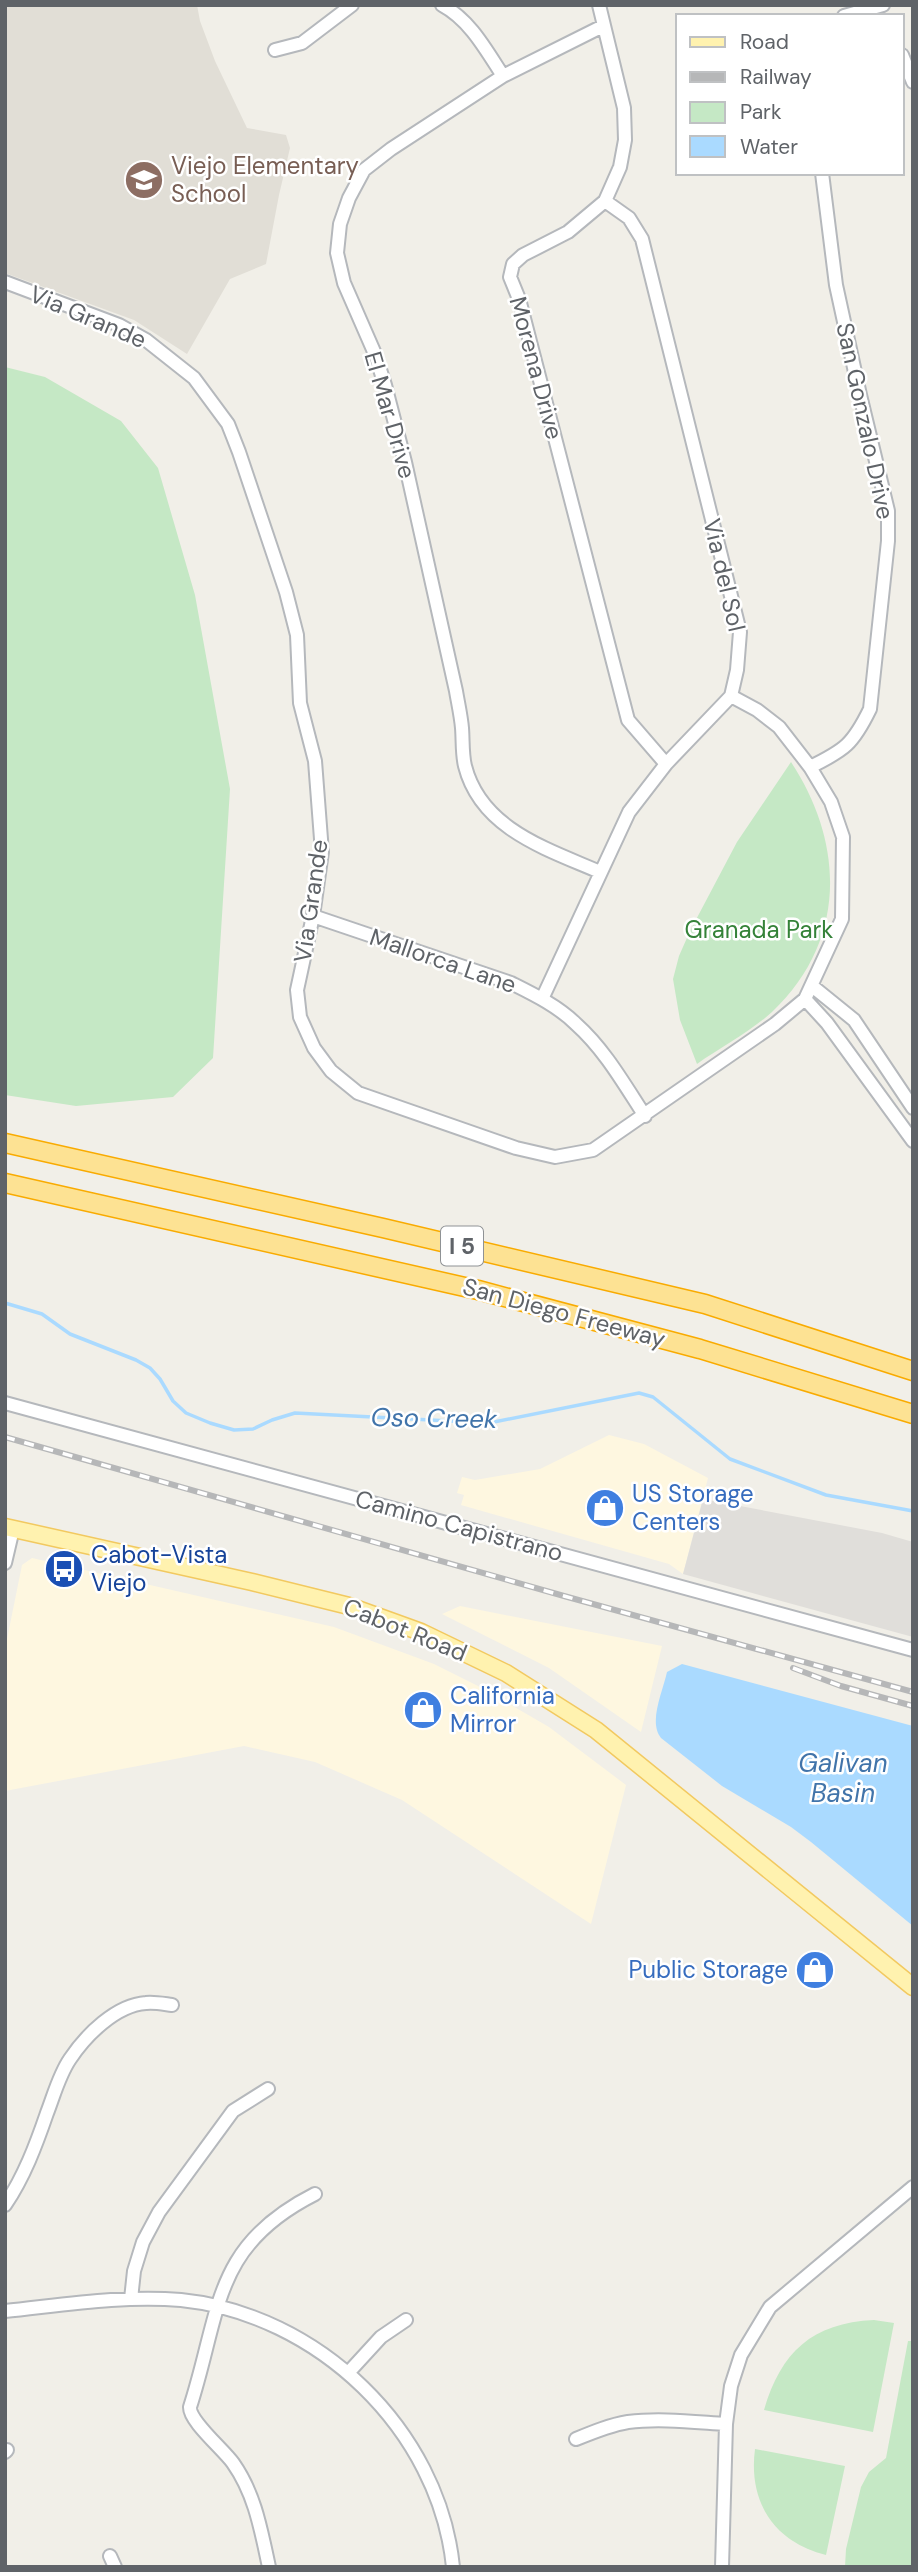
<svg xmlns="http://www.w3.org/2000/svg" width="918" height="2572" viewBox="0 0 918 2572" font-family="'DM Sans',sans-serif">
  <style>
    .commercial { fill: #fef7e0 }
    .industrial { fill: #e0deda }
    .education { fill: #e1ded6 }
    .green { fill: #c5e8c5 }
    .water { fill: #aadaff }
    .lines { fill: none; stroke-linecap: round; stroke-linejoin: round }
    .stream { stroke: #aadaff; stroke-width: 3.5 }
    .minor-casing { stroke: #b5b8bc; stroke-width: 16 }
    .major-casing { stroke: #f2c960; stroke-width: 19 }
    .highway-casing { stroke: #f9ab00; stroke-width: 21 }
    .minor { stroke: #fff; stroke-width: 12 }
    .major { stroke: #fff2af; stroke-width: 16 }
    .highway { stroke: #fde293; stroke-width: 18 }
    .rail-casing { stroke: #b6b7b8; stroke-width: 6 }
    .rail { stroke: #fff; stroke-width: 3.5; stroke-dasharray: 10; stroke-linecap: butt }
    .labels { text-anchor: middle; stroke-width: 5; stroke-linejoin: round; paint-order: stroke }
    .shield { fill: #fff; stroke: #8f9295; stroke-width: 2 }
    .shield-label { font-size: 23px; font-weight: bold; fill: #5f6368 }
    .education-label { font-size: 24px; fill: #785e54; stroke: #fff; text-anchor: start }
    .street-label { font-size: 24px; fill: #5f6368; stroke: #fff }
    .park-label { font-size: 24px; fill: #348238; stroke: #fff }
    .shop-label { font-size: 24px; fill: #366cbe; stroke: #fff; text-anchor: start }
    .transit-label { font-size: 24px; fill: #164399; stroke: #fff; text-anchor: start }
    .water-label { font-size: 26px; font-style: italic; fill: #4174aa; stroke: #fff }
  </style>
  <rect width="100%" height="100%" fill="#f1efe8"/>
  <path class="commercial" d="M 609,1435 L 644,1444 L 708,1478 L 683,1574 L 669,1564 L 461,1505 L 464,1495 L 457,1493 L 462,1477 L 475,1480 L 540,1469 Z
    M 32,1558 L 334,1627 L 434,1664 L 478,1686 L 549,1727 L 626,1785 L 591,1924 L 402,1800 L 315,1762 L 244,1746 L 5,1791 L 5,1649 L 22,1565 Z
    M 460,1606 L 662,1646 L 641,1732 L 549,1668 L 442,1614 Z"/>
  <path class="industrial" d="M 703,1499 L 882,1533 L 913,1542 L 913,1637 L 683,1574 Z"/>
  <path class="education" d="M 5,5 L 197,5 L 200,21 L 215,61 L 247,128 L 286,135 L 290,148 L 279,195 L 266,264 L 230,279 L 187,354 L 134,320 L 5,273 Z"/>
  <path class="green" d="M 5,367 L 45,377 L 121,421 L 158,468 L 195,595 L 230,789 L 213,1058 L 173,1097 L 76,1106 L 5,1095 Z
    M 791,762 C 845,844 847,941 772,1012 C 750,1032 721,1047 697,1064 L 680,1020 L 673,979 L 679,956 L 690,931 L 737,842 Z
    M 874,2320 L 894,2323 L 873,2432 L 764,2410 C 781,2352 812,2323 874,2320 Z
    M 908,2341 L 913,2341 L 913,2567 L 845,2567 L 846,2549 L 861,2487 L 869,2472 L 886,2458 Z
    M 755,2449 L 845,2466 L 826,2555 C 774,2542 748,2502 755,2449 Z"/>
  <path class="water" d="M 682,1664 L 913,1726 L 913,1926 L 811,1842 L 791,1827 L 722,1786 L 661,1738 C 648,1722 663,1691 667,1672 Z"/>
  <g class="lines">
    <path class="stream" d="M 5,1303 L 42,1314 L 70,1334 L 136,1360 L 150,1368 L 160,1379 L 173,1401 L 186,1413 L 210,1423 L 234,1430 L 253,1429 L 272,1420 L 295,1413 L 489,1423 L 639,1393 L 653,1397 L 730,1459 L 826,1495 L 913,1511"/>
    <g class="minor-casing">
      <path id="minor" d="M 442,5 C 470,20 486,50 503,76
        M 599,5 L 624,108 L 625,140 L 620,167 L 605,201 L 568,232 L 523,255 L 513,264 L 510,277 L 519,299 L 628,720 L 666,764
        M 844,16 L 883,5
        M 275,50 L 302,43 L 352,5
        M 902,55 L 913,82
        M 5,282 L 119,325 L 146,340 L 194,378 L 228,424 L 239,452 L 286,592 L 297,635 L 300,703 L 315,761 L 322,852 L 313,916 L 297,990 L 300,1017 L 314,1048 L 331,1071 L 358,1093 L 516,1148 L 555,1157 L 593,1150 L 775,1024 L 805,999 L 842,919 L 843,837 L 831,802 L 810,767 L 779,727 L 757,710 L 731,696
        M 810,767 C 845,750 853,744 870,709 L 888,541 L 888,511 L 860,395 L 836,285 L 822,173
        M 600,872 C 547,849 481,829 465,766 C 462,754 463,740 462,728 C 461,716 458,703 456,691 L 405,462 L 385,385 L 375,354 L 344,283 L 337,253 L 340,224 L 349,198 L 364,170 L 391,149 L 503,76 L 603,26
        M 313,916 L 511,983 C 533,994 558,1006 576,1024 C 605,1050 624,1084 645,1116
        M 812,986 L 854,1020 L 913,1108
        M 542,999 L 629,812 L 666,764 L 731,696 L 737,670 L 740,632 L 642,239 L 629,218 L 605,201
        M 805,999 L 827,1023 L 913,1141
        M 5,1403 L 913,1650
        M 5,1563 L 13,1529
        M 5,2205 C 24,2177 36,2145 47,2113 C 54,2095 59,2075 70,2059 C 86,2035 116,2005 146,2003 C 154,2002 164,2004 172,2005
        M 131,2299 L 134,2271 L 143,2242 L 159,2212 L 233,2111 L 268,2089
        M 5,2311 C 63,2305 123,2295 181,2300 C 317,2314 439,2429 453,2567
        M 348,2373 L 381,2337 L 406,2320
        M 576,2439 C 593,2432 610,2425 628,2422 C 660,2418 694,2422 726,2424
        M 5,2452 L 7,2450
        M 110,2556 L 115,2567
        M 269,2567 C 261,2530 255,2494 233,2463 C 223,2449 189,2421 190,2407 C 221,2311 212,2246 315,2194
        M 722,2567 L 726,2424 L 731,2386 L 741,2355 L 770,2307 L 913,2187"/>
    </g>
    <g class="major-casing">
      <path id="major" d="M 5,1527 L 252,1582 L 349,1606 L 421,1632 L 506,1673 L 596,1730 L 913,1987"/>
    </g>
    <g class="highway-casing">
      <path id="highway" d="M 5,1143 L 383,1228 L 705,1304 L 913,1371
        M 5,1183 L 478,1290 L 700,1349 L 913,1414"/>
    </g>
    <use href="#minor" class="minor"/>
    <use href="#major" class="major"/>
    <use href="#highway" class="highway"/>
    <g class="rail-casing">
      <path id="rail" d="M 5,1437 L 564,1596 L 913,1692
        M 793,1668 L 841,1686 L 913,1706"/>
    </g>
    <use href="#rail" class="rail"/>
  </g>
  <defs>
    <g id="school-disc" transform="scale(2.0125)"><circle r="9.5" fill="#8d6e63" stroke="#fff"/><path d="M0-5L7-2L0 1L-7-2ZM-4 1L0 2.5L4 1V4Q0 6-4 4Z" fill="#fff"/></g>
    <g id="shop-disc" transform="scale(2.0125)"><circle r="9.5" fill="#3f7fe0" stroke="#fff"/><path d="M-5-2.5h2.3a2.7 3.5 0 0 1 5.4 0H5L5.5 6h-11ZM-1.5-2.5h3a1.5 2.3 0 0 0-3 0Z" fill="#fff"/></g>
    <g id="bus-disc" transform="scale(2.0125)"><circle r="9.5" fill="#1a4fb4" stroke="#fff"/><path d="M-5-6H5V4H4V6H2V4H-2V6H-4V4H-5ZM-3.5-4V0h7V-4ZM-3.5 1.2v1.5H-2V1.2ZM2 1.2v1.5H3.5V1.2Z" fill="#fff"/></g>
  </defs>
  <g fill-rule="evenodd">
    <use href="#school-disc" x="144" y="180"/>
    <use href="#shop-disc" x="605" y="1508"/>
    <use href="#bus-disc" x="64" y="1569"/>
    <use href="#shop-disc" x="423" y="1710"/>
    <use href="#shop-disc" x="815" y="1970"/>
  </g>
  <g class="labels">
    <rect class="shield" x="441" y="1226.5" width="42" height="39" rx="5"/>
    <g class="shield-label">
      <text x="462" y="1254">I 5</text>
    </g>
    <g class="education-label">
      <text x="171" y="174">Viejo Elementary<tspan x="171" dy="28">School</tspan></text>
    </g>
    <g class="street-label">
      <text transform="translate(88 317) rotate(23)" y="8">Via Grande</text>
      <text transform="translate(536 368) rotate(75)" y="8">Morena Drive</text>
      <text transform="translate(390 415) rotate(74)" y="8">El Mar Drive</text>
      <text transform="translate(865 421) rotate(78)" y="8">San Gonzalo Drive</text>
      <text transform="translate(724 575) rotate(77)" y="8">Via del Sol</text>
      <text transform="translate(311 901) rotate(-82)" y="8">Via Grande</text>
      <text transform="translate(443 961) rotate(19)" y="8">Mallorca Lane</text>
      <text transform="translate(564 1313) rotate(15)" y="8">San Diego Freeway</text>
      <text transform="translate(459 1526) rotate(15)" y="8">Camino Capistrano</text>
      <text transform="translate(405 1630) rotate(22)" y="8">Cabot Road</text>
    </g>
    <g class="park-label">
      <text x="759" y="938">Granada Park</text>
    </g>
    <g class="shop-label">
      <text x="632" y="1502">US Storage<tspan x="632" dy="28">Centers</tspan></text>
      <text x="450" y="1704">California<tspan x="450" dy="28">Mirror</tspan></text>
      <text x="788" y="1978" text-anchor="end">Public Storage</text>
    </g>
    <g class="transit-label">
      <text x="91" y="1563">Cabot-Vista<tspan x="91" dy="28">Viejo</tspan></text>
    </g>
    <g class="water-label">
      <text transform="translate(434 1418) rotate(1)" y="9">Oso Creek</text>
      <text x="843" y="1772">Galivan<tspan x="843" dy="30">Basin</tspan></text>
    </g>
  </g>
  <rect width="918" height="2572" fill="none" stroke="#5f6368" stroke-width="14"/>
  <rect x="676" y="14" width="228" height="161" fill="#ffffff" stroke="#bfc1c3" stroke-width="2"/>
  <rect x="690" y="37" width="35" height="10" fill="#fff2af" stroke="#bfc1c3" stroke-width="2"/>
  <text x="740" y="49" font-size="21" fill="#5f6368">Road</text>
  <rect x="690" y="72" width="35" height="10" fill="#b6b7b8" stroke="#bfc1c3" stroke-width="2"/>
  <text x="740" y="84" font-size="21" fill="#5f6368">Railway</text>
  <rect x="690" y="102" width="35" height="21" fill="#c5e8c5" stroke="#bfc1c3" stroke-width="2"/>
  <text x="740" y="119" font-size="21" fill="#5f6368">Park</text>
  <rect x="690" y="136" width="35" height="21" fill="#aadaff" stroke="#bfc1c3" stroke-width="2"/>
  <text x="740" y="154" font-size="21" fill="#5f6368">Water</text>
</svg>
